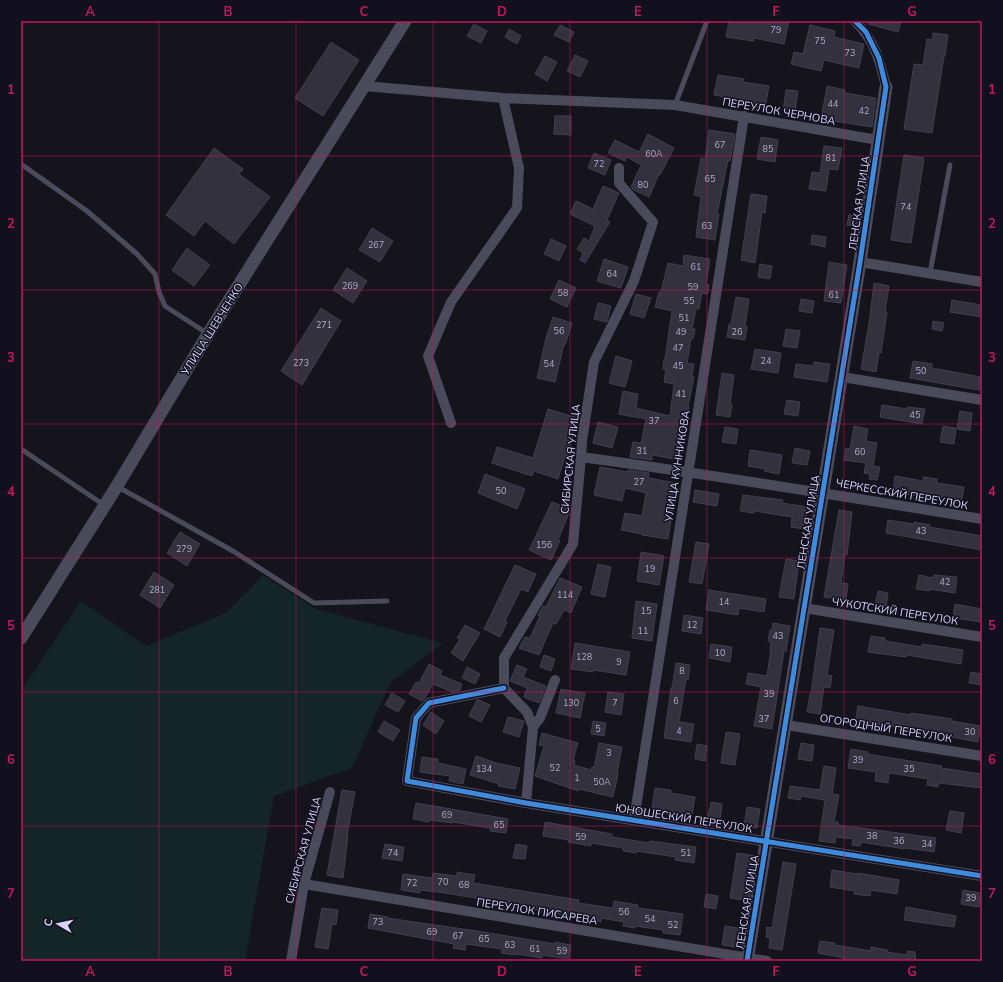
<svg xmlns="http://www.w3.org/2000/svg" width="1003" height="982" viewBox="0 0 1003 982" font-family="'Nunito Sans',sans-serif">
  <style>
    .green { fill: #132526 }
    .building { fill: #33313e; stroke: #413e4e }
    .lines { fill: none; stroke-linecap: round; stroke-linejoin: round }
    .service { stroke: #4a4a5a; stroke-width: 5 }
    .minor { stroke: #4a4a5a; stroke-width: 10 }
    .tertiary { stroke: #4a4a5a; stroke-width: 13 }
    .cycleway-casing { stroke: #12101f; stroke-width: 8 }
    .cycleway { stroke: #408adc; stroke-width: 5 }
    .grid { fill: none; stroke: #c2185b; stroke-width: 1; stroke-opacity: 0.55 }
    .labels { text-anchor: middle; stroke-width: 3; stroke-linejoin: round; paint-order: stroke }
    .number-label { font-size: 9px; fill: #aeaaca }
    .street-label { font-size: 11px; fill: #d7d3f9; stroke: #12101f }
    .neatline { fill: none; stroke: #c2185b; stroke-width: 1.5 }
    .grid-label { font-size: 13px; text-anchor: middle; font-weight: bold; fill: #c2185b }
  </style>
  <rect width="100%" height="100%" fill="#15141c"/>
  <path class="green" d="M 263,575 L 316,609 L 443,643 L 390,683 L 352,768 L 274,796 L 245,961 L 21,961 L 21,691 L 81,601 L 146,646 L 226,613 Z"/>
  <path class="building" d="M 729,21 L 789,21 L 784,44 L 754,38 L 754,41 L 726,37 Z
    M 869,21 L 901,21 L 898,32 L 868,24 Z
    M 474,24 L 487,31 L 481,43 L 467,36 Z
    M 560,25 L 574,32 L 569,42 L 554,35 Z
    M 810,25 L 835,31 L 834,37 L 864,44 L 859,68 L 824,60 L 821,71 L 791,64 L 794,52 L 803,54 Z
    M 509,29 L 521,36 L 517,44 L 505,37 Z
    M 933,33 L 948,35 L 945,56 L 944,56 L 932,133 L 904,129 L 914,64 L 923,65 L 927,39 L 932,40 Z
    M 331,42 L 359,60 L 323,116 L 295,98 Z
    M 575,55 L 588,61 L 580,77 L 567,71 Z
    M 545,56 L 557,62 L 547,81 L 535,74 Z
    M 718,75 L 744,79 L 743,82 L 769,86 L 765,108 L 753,107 L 754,102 L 714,95 Z
    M 827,86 L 845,90 L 845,93 L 876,98 L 872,127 L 821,119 Z
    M 786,90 L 798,91 L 795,113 L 783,111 Z
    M 555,116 L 571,116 L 571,135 L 554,134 Z
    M 709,130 L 735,134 L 730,161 L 728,160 L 717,214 L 719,214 L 715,240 L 696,237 L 701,197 L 694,195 L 701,158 L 705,159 Z
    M 648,134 L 674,148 L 660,175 L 659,174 L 649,197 L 634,190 L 631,187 L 641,165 L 627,157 L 625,161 L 608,153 L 615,140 L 639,152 Z
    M 761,137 L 778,140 L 775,162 L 757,159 Z
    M 824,146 L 842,148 L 838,170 L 829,169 L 826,191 L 809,189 L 812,172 L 820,173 Z
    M 214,148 L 243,169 L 239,174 L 270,197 L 234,244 L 205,221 L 194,236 L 166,215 Z
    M 594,153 L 611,160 L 605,175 L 588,168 Z
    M 904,155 L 924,158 L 911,243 L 891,240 Z
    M 603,186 L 619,193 L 607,220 L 610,222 L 585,263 L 580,260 L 583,253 L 577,249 L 584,238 L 589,241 L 595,226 L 570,214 L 576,201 L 593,209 Z
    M 751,194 L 767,196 L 765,213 L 762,212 L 755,263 L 741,260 Z
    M 849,215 L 859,216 L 857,227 L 847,225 Z
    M 372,228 L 393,241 L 380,262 L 359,250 Z
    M 812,235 L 826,237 L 825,247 L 811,244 Z
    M 551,239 L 566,246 L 559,261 L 544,254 Z
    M 187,248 L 210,265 L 194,286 L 172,270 Z
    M 684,255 L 710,259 L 706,284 L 709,285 L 707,294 L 702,293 L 699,309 L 696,309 L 692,329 L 695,329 L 693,339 L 691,339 L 687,363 L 694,364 L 692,377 L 694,377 L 688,406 L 689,407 L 687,418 L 684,417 L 680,460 L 652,455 L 652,460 L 630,457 L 633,442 L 641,443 L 646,419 L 619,414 L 623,391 L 638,394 L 636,408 L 670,416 L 674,384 L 664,382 L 666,369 L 663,369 L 664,359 L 665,359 L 672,311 L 655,307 L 659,292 L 661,292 L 668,263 L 683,266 Z
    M 604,259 L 628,267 L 621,288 L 597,281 Z
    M 829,262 L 847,265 L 841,303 L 824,301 Z
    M 760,264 L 772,266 L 770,279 L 758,277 Z
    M 347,268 L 367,281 L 353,303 L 333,290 Z
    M 559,280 L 576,288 L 567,307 L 550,299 Z
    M 874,283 L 889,286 L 885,312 L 887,312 L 881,353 L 879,352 L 876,372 L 861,369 L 869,324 Z
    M 636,294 L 651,298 L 644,318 L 630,314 Z
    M 736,297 L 749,299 L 745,326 L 747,327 L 745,340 L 727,337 L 729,324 L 731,324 Z
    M 801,299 L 814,301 L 812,313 L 799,311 Z
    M 952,300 L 982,305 L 982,317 L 950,312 Z
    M 598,303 L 611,306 L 607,322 L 594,319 Z
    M 321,308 L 341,321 L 302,385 L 281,371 Z
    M 553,317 L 572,323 L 565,345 L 564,344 L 555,382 L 537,378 L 546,338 Z
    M 933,321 L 944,323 L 942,331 L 932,329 Z
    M 786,329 L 800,331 L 797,348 L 783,346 Z
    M 755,349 L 781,353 L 778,373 L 751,369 Z
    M 616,356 L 632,361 L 625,387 L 609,383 Z
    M 913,361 L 932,364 L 932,368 L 981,377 L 979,390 L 910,378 Z
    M 814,362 L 830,364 L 827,382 L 794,377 L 796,364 L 813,366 Z
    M 722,373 L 734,375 L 730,404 L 732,404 L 730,417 L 716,415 Z
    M 787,400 L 800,402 L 798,416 L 784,414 Z
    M 882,405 L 907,409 L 908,407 L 925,409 L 922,424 L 880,417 Z
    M 548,409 L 578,418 L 567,456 L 565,456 L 558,479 L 534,471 L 532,476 L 492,463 L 497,447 L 533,458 Z
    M 960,411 L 972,413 L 970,431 L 957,429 Z
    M 598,422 L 618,427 L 612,448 L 593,443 Z
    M 854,426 L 868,429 L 866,441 L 877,443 L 873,466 L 880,467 L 877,480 L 869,479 L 870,474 L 864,473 L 866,463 L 844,460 L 846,448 L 850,449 Z
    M 943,426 L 956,428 L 954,444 L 940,442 Z
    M 725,427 L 738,429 L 736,444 L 722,442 Z
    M 795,448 L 810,451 L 807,465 L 792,463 Z
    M 750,450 L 782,455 L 779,474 L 764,471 L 765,469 L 748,466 Z
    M 600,467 L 628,472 L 628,470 L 649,473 L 648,478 L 677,483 L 668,539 L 642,535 L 642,534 L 621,530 L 625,513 L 642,516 L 646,493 L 625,488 L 622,501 L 594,495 Z
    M 485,474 L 525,489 L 517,509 L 478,493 Z
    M 895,476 L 923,481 L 923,477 L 937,479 L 937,483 L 964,487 L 961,503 L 893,492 Z
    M 695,490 L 719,494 L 717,506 L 693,502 Z
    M 743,495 L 783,500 L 782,503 L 808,507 L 804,529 L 791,527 L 792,517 L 754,511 L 754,513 L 740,511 Z
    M 552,502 L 570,509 L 569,513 L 558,540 L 560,541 L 551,560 L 529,550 Z
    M 839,510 L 852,512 L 847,555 L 845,555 L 841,583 L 848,584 L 846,600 L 824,597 Z
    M 888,520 L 914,524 L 914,522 L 930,525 L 929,527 L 982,536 L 982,550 L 886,533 Z
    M 180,532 L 200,544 L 187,566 L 167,553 Z
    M 696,542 L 709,544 L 702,584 L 689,582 Z
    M 641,552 L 664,556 L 659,585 L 637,581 Z
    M 786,559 L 799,561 L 794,599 L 779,597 Z
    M 598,564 L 611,567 L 605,597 L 591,594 Z
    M 515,565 L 536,574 L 528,592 L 521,589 L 505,621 L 507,622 L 500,637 L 484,629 Z
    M 154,572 L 174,585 L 160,608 L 140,595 Z
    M 919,575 L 933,578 L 934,575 L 957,577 L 955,593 L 929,589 L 929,591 L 916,589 Z
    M 560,578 L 582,587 L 571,613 L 564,610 L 556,624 L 553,623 L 539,655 L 519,648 L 525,637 L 530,638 L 540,616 L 538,615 L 543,606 L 546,607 Z
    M 709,590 L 766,599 L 764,612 L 739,608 L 738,615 L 706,610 Z
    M 878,591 L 888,593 L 886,608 L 875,606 Z
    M 636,601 L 657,604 L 652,641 L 632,638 Z
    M 955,604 L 982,609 L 982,622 L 953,618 Z
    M 684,615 L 703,618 L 701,634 L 682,631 Z
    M 773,623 L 790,626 L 786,651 L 784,651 L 772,729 L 754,726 L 761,687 L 746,684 L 748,673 L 767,676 L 771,649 L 770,649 L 771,642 L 768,641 L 770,630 L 772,630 Z
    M 465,625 L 480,633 L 463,661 L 451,653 L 460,639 L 457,638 Z
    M 820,628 L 834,630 L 827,675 L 832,676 L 830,688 L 824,687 L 820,714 L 807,712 L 810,694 L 811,694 Z
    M 871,636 L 885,638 L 885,641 L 922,647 L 922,644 L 963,650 L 961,664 L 907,655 L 906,657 L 868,652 Z
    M 575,643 L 630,652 L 626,675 L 593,670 L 593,672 L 571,669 Z
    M 711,644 L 732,647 L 730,662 L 709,658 Z
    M 544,655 L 555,659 L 551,671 L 540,667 Z
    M 676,663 L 690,665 L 688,680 L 686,679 L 679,722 L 694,724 L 691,742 L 664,738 L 671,688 L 672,688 Z
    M 429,664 L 442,671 L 440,675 L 462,684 L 460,690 L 452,692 L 433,684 L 425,698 L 422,701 L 409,694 L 416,682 L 419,683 Z
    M 517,665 L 527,669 L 523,677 L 546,686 L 539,703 L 524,697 L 527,688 L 510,681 Z
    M 467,667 L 480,674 L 475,684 L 462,678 Z
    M 971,672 L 982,674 L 982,685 L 969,683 Z
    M 561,689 L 585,693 L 580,718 L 556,713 Z
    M 608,692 L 624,694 L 621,715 L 605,712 Z
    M 392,693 L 405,701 L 398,712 L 385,705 Z
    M 477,700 L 479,700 L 490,705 L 481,722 L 469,716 Z
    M 858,706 L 911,715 L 911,713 L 952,719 L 952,721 L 981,726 L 978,742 L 898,727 L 879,724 L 878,728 L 855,724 Z
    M 431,712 L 444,721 L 436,734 L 423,725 Z
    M 508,717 L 524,721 L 519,737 L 503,732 Z
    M 384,721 L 400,730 L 393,741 L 378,732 Z
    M 593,721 L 606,723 L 604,736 L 591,734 Z
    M 726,732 L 740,734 L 735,765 L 721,763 Z
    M 542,733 L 578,743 L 573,760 L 575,760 L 574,765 L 591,770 L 592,767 L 594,768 L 599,743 L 622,747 L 617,774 L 618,774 L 613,797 L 579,789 L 578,791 L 535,776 L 544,746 L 539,745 Z
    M 801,743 L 814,745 L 812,761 L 798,759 Z
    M 697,744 L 707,746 L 705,761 L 695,759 Z
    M 851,749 L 868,752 L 867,754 L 942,766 L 941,768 L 982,774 L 982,788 L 939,783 L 938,787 L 927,785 L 928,779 L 889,773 L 888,783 L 875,781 L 876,772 L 848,768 Z
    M 476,756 L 496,763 L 520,768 L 515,789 L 498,786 L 499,784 L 470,775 Z
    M 422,757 L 438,759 L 438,763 L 466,769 L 463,784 L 449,781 L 450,776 L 420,772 Z
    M 824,766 L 836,768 L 832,794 L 839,795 L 834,822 L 838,822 L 838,825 L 936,838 L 934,852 L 905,848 L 905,849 L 861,842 L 860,846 L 852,845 L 853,839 L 836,837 L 835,843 L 819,841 L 825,800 L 801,796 L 800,800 L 788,798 L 790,786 L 820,790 Z
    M 655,788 L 671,790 L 671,793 L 695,797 L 692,815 L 652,808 Z
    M 342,790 L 355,792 L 347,835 L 348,835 L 343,878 L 327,875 Z
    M 711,802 L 722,804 L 720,819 L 708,817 Z
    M 416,803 L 508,819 L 506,833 L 490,831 L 490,828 L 453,822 L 452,823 L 429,820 L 429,822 L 413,819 Z
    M 747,807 L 760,809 L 757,828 L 744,826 Z
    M 950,811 L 964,813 L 961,833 L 946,830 Z
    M 545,822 L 612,834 L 612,837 L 649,843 L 650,841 L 696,847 L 694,863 L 675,860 L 676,857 L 636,851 L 636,853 L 623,851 L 623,848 L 591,843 L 591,846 L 568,842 L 569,840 L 543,836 Z
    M 385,844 L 404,847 L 402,861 L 382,858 Z
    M 516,844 L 527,846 L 525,859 L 513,858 Z
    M 737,853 L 756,856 L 749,901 L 730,898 Z
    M 783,862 L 796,864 L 782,950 L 769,948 L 770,938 L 766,937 L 767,927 L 772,928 Z
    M 832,870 L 857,874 L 858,873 L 899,880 L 897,894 L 871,890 L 870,896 L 854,894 L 855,891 L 830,887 Z
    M 457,872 L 475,875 L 473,883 L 579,900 L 578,903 L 613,908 L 614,901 L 638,905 L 638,908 L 683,914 L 680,935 L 663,933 L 663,930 L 635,926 L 635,928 L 623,926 L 624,922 L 601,918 L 601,922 L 532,909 L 532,908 L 495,902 L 494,904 L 480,901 L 481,899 L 445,893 L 420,890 L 420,893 L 401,890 L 403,874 L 432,878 L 433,873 L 457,876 Z
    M 963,890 L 981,893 L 979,907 L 961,904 Z
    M 706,894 L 718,896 L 716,909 L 704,907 Z
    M 906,907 L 956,916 L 954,927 L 904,920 Z
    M 322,908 L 338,910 L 336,925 L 332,924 L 328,949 L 315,947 Z
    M 370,914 L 388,917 L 387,918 L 477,931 L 555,944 L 555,942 L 571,945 L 569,959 L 542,955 L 542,958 L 516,954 L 515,955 L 501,953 L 502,949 L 466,944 L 465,950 L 453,948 L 454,944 L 368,928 Z
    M 725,926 L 744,929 L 741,948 L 722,945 Z
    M 820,941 L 835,943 L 835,945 L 871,951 L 871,947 L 887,950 L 887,952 L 907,955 L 907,951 L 915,952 L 916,961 L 854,961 L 844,959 L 844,958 L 818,953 Z"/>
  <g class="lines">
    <path class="service" d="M 675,105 L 707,21
      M 21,164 L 87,211 L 137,254 L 155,274 L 159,292 L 165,306 L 208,334
      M 930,273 L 950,165
      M 21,449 L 104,505
      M 118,487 L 233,551 L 314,603 L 387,601"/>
    <path class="minor" d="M 855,21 C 875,41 880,61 886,87
      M 364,86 L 503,98 L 675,105 L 878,140
      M 860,262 L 982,282
      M 842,377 L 982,400
      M 451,423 L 428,356 L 451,302 L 517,208 L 519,168 L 503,98
      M 581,457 C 715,475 849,497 982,519
      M 804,608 L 982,637
      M 504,688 L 429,703 L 416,718 L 407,781 L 526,803 L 982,876
      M 786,725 L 982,756
      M 533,727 L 540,718 L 555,680
      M 526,803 L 533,727 L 527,712 L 504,688 L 504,658 L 573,544 L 581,457 L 582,441 L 594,362 L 634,281 L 653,222 L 619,183 L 619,168
      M 634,820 L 744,116
      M 304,884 L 767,961
      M 291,961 L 304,884 L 330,792"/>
    <path class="tertiary" d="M 21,638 L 117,486 L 208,334 L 405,21
      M 747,961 L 860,262 L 886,87"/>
    <g class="cycleway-casing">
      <path id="cycleway" d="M 504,688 L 429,703 L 416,718 L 407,781 L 526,803 L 982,876
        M 747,961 L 860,262 L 886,87 L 879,58 L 866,32 L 855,21"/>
    </g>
    <use href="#cycleway" class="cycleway"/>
  </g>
  <path class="grid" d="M 159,21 L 159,961M 296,21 L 296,961M 433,21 L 433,961M 570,21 L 570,961M 707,21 L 707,961M 844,21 L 844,961M 21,156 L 982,156M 21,290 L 982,290M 21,424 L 982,424M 21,558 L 982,558M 21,692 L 982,692M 21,826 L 982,826"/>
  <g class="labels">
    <g class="number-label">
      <text x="776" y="33">79</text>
      <text x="820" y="44">75</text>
      <text x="850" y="56">73</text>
      <text x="833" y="107">44</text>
      <text x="864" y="114">42</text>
      <text x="720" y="148">67</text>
      <text x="768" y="152">85</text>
      <text x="654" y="157">60А</text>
      <text x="831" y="161">81</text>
      <text x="599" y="167">72</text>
      <text x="710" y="182">65</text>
      <text x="643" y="188">80</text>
      <text x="906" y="210">74</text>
      <text x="707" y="229">63</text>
      <text x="376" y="248">267</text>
      <text x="696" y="270">61</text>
      <text x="612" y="277">64</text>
      <text x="350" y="289">269</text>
      <text x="693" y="290">59</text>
      <text x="563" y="296">58</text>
      <text x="834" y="298">61</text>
      <text x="689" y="304">55</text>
      <text x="684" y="321">51</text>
      <text x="324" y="328">271</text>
      <text x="559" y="334">56</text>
      <text x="681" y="335">49</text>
      <text x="737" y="335">26</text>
      <text x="678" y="351">47</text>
      <text x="766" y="364">24</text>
      <text x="301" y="366">273</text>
      <text x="549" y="367">54</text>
      <text x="678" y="369">45</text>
      <text x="921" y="374">50</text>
      <text x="681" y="397">41</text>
      <text x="915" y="418">45</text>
      <text x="654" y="424">37</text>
      <text x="642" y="454">31</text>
      <text x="860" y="455">60</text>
      <text x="639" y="485">27</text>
      <text x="501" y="494">50</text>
      <text x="921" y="534">43</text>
      <text x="544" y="548">156</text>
      <text x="184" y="552">279</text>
      <text x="650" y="572">19</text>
      <text x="945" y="585">42</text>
      <text x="157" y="593">281</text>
      <text x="565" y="598">114</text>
      <text x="724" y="605">14</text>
      <text x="646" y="614">15</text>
      <text x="692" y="628">12</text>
      <text x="643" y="634">11</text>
      <text x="778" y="639">43</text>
      <text x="720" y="656">10</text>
      <text x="584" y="660">128</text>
      <text x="619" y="665">9</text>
      <text x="682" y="674">8</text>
      <text x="769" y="697">39</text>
      <text x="676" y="704">6</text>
      <text x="571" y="706">130</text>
      <text x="615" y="706">7</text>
      <text x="764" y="722">37</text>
      <text x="598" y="732">5</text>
      <text x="679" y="734">4</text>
      <text x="970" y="735">30</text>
      <text x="609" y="756">3</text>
      <text x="858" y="763">39</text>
      <text x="555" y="771">52</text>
      <text x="484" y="772">134</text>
      <text x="909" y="772">35</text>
      <text x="577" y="781">1</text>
      <text x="602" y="785">50А</text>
      <text x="447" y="818">69</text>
      <text x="499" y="828">65</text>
      <text x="872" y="839">38</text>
      <text x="581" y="840">59</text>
      <text x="899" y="844">36</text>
      <text x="927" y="847">34</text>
      <text x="393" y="856">74</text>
      <text x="686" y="856">51</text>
      <text x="443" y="885">70</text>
      <text x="412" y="886">72</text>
      <text x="464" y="888">68</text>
      <text x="971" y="901">39</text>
      <text x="624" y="915">56</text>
      <text x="650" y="922">54</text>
      <text x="378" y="925">73</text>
      <text x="673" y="928">52</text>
      <text x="432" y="935">69</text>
      <text x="458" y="939">67</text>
      <text x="484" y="942">65</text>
      <text x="510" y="948">63</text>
      <text x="535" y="952">61</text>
      <text x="562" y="954">59</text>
    </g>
    <g class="street-label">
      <text transform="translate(779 111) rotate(10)" y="4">ПЕРЕУЛОК ЧЕРНОВА</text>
      <text transform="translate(859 203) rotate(-82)" y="4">ЛЕНСКАЯ УЛИЦА</text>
      <text transform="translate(212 329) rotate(-58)" y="4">УЛИЦА ШЕВЧЕНКО</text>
      <text transform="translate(570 459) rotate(-84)" y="4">СИБИРСКАЯ УЛИЦА</text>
      <text transform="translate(677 466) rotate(-81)" y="4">УЛИЦА КУННИКОВА</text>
      <text transform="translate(902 494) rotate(10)" y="4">ЧЕРКЕССКИЙ ПЕРЕУЛОК</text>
      <text transform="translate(808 522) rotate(-81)" y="4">ЛЕНСКАЯ УЛИЦА</text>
      <text transform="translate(895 611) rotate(9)" y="4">ЧУКОТСКИЙ ПЕРЕУЛОК</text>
      <text transform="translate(886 728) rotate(9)" y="4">ОГОРОДНЫЙ ПЕРЕУЛОК</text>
      <text transform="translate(684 818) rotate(9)" y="4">ЮНОШЕСКИЙ ПЕРЕУЛОК</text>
      <text transform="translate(303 850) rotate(-75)" y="4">СИБИРСКАЯ УЛИЦА</text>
      <text transform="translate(747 902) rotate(-81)" y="4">ЛЕНСКАЯ УЛИЦА</text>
      <text transform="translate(537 911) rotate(9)" y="4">ПЕРЕУЛОК ПИСАРЕВА</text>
    </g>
  </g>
  <rect width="1003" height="982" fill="none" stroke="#12101f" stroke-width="44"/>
  <g transform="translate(58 924) rotate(279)" stroke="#12101f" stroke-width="3" paint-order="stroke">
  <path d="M0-3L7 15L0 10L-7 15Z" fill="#d7d3f9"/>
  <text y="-6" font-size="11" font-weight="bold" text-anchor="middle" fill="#d7d3f9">С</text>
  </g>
  <rect x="22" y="22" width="959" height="938" class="neatline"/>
  <g class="grid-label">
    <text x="90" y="16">A</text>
    <text x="228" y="16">B</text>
    <text x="364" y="16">C</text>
    <text x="502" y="16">D</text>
    <text x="638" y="16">E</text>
    <text x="776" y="16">F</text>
    <text x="912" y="16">G</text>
    <text x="11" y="94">1</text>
    <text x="992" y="94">1</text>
    <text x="11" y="228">2</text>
    <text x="992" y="228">2</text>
    <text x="11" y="362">3</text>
    <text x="992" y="362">3</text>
    <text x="11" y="496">4</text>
    <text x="992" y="496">4</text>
    <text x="11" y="630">5</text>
    <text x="992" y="630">5</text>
    <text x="11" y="764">6</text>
    <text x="992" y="764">6</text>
    <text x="11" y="898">7</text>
    <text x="992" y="898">7</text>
    <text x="90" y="976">A</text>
    <text x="228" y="976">B</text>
    <text x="364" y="976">C</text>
    <text x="502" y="976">D</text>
    <text x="638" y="976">E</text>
    <text x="776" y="976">F</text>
    <text x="912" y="976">G</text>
  </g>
</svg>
